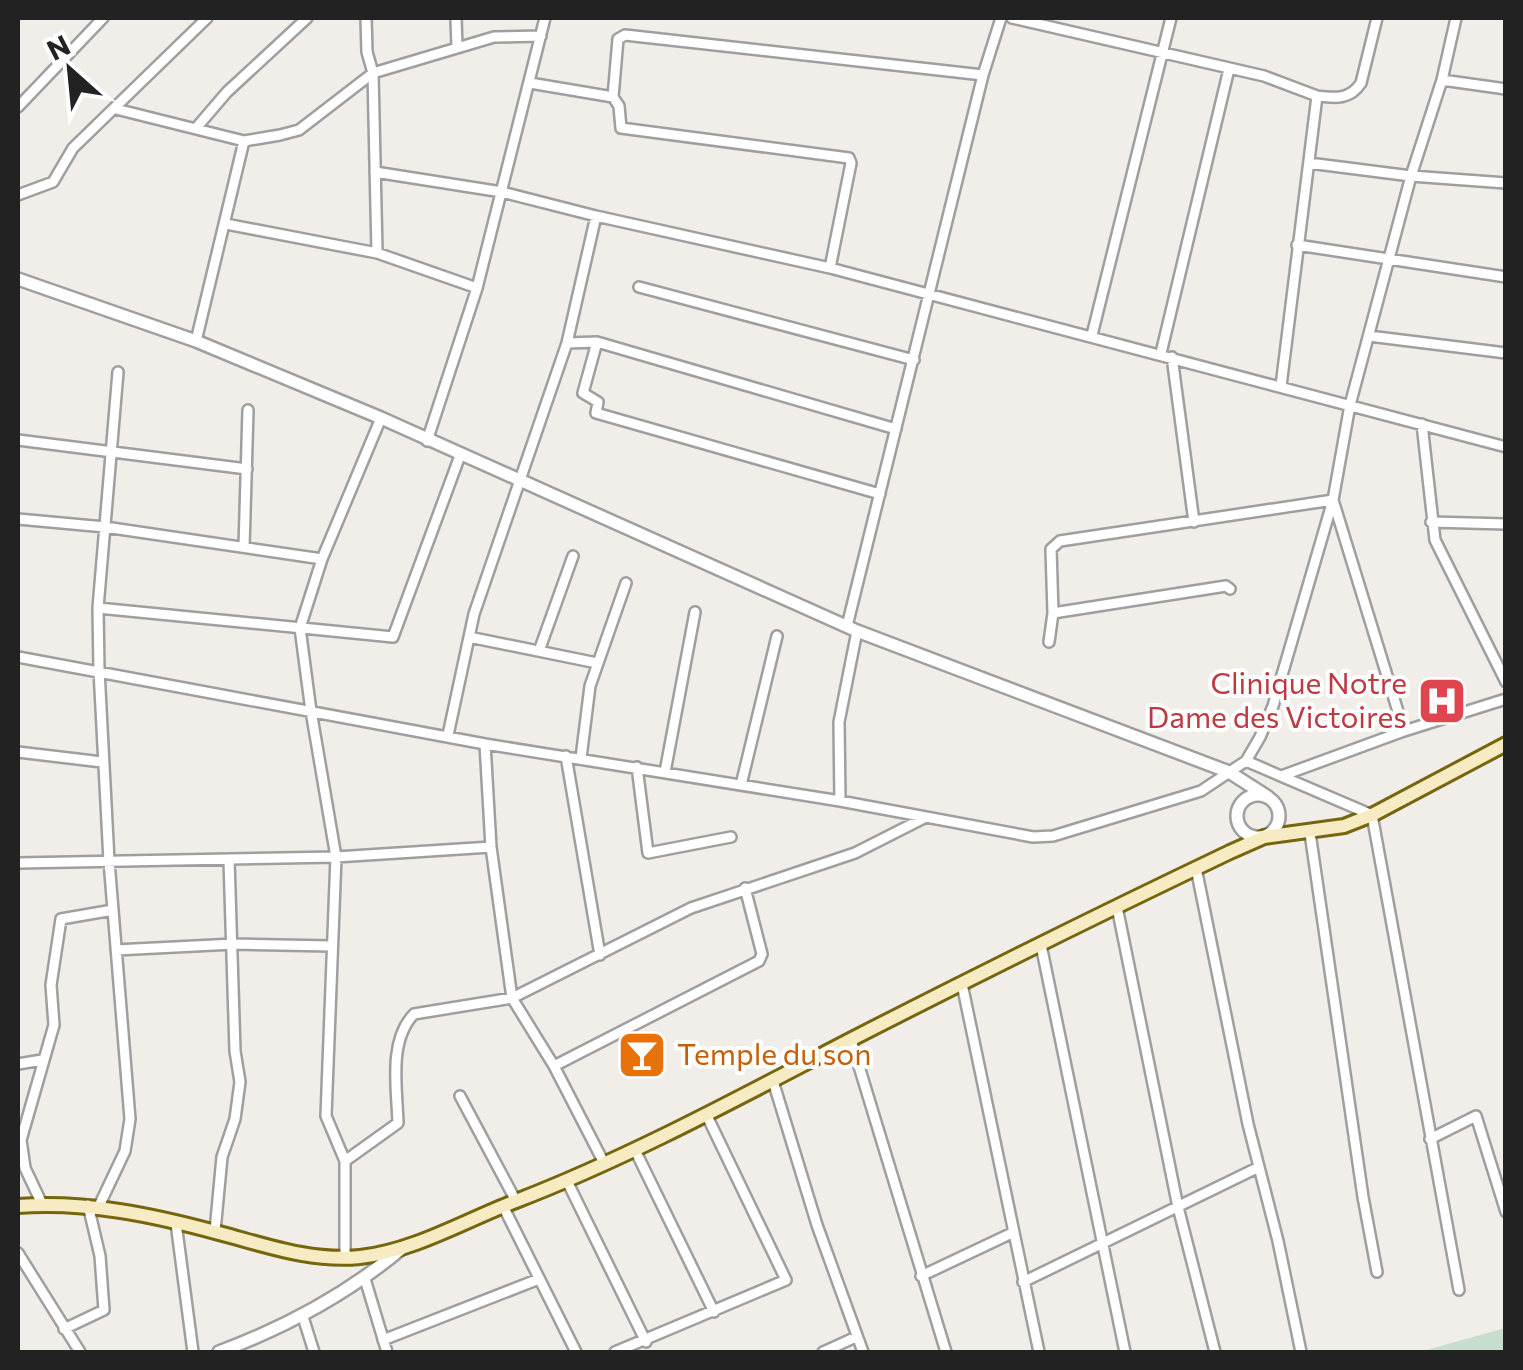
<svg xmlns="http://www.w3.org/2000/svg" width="1523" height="1370" viewBox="0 0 1523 1370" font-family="Commissioner,sans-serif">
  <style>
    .wetland { fill: #c7dece }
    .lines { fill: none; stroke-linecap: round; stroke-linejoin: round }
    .minor-casing { stroke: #9f9f9f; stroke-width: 14 }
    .tertiary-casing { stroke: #9f9f9f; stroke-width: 16 }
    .secondary-casing { stroke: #75650d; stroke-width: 18 }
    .minor { stroke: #fff; stroke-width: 9 }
    .tertiary { stroke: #fff; stroke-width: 11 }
    .secondary { stroke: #f6ebc2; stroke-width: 12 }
    .labels { text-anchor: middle; stroke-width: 8; stroke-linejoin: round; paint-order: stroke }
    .health-label { font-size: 30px; fill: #be3a42; stroke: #fff; text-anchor: end }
    .food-label { font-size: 30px; fill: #c56008; stroke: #fff; text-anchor: start }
  </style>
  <rect width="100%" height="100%" fill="#f1ede9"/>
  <path class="wetland" d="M 1505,1328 L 1505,1352 L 1419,1352 Z"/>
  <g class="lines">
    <g class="minor-casing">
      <path id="minor" d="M 366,18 L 367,52 L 373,73 L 377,253
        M 456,18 L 457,48
        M 1012,18 L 1264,76 L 1317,96 L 1281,386
        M 1442,80 L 1506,89
        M 530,83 L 613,97
        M 1317,96 C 1335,98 1350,100 1361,83 L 1377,18
        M 18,107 L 103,18
        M 116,109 L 244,141 L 280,135 L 299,130 L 373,73 L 494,37 L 541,36
        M 197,127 L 227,92 L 307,18
        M 1309,163 L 1411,176 L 1506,183
        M 375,172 L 502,192 L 596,216 L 830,268 L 1506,447
        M 18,195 L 53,182 L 73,148 L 207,18
        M 226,224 L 377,253 L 477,288
        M 1297,245 L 1506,277
        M 830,268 L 851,163 L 849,158 L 621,128 L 619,106 L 613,97 L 618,39 L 625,35 L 983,75
        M 639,287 L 914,360
        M 1092,335 L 1171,18
        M 1369,336 L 1506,353
        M 196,341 L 244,141
        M 597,342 L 583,393 L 598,402 L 596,413 L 880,494
        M 567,343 L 597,342 L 896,429
        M 1161,353 L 1229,69
        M 1172,357 L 1194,522
        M 1422,424 L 1435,540 L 1506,682
        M 18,440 L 247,469
        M 427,441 L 477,288 L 545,18
        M 18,519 L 105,527 L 322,559
        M 1431,522 L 1506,524
        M 244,547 L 248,410
        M 98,608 L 393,637 L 461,453
        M 1053,613 L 1226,586 L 1230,589
        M 847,626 L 983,75 L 1001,18
        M 469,637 L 597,663
        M 1049,642 L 1053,613 L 1051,549 L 1060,541 L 1333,500 L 1404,731
        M 539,651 L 573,556
        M 18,657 L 485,744 L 840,801 L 1033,837 L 1053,836 L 1201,791 L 1246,761 L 1260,737 L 1273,706 L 1333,500 L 1350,405 L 1411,176 L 1442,80 L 1456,18
        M 448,735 L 474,614 L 567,343 L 596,216
        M 485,744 L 491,847 L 512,998 L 554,1066 L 604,1163
        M 18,752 L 102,762
        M 566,756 L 600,955
        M 581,758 L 590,686 L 626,583
        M 1246,761 L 1372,815 L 1459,1290
        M 637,767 L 648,853 L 731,837
        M 665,772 L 695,612
        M 1284,775 L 1404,731 L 1506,699
        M 741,785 L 777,636
        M 840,801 L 839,722 L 857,631
        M 1310,833 L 1363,1197 L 1377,1272
        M 18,863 L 336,857 L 491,847
        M 1196,868 L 1248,1124 L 1278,1241 L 1301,1352
        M 1117,907 L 1178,1207 L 1215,1352
        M 1041,945 L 1125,1352
        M 116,950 L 234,944 L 331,946
        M 962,984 L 1039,1352
        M 851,1040 L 946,1352
        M 18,1064 L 42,1060
        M 554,1066 L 759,961 L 762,954 L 745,888
        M 773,1081 L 817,1225 L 863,1352
        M 460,1096 L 516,1201
        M 1430,1139 L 1476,1116 L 1506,1212
        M 635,1150 L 714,1312
        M 345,1161 L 398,1123 C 397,1088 388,1041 414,1014 L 512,998 L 691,908 L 855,853 L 926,817
        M 567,1181 L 646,1342
        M 42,1204 L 25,1168 L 21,1140 L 54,1025 L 51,985 L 61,919 L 113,910
        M 99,1206 L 125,1151 L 130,1119 L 109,861 L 99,670 L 98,608 L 118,372
        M 503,1206 L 576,1352
        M 176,1223 L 193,1352
        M 215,1231 L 222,1157 L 235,1119 L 240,1082 L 235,1051 L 229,860
        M 18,1253 L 80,1352
        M 345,1258 L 345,1161 L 326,1116 L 336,857 L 311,711 L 300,628 L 322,559 L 381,418
        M 921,1276 L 1012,1233
        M 365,1279 L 387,1352
        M 1023,1282 L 1259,1167
        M 303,1317 L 314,1352
        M 64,1329 L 104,1310 L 100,1256 L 88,1205
        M 383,1340 L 539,1279
        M 615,1352 L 786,1280 L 707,1116
        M 823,1352 L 856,1337"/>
    </g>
    <g class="tertiary-casing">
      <path id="tertiary" d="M 18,279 L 196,341 L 381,418 L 857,631 L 1229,772 L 1268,797
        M1237 816a21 21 0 1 1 42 0a21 21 0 1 1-42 0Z
        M 219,1352 C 286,1327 346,1295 401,1249"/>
    </g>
    <g class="secondary-casing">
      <path id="secondary" d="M 18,1206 C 86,1201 153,1215 219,1233 C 265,1245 311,1262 360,1257 C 414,1251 466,1220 516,1201 C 632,1156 740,1097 850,1040 C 975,976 1102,913 1230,852 L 1264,837 L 1344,826 L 1372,815 L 1506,744"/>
    </g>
    <use href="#minor" class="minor"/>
    <use href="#tertiary" class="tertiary"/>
    <use href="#secondary" class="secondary"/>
  </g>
  <defs>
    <g id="hospital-square" transform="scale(2.5)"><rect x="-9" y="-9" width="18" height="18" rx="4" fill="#e0444e" stroke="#fff"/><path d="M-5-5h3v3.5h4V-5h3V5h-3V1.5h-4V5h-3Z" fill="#fff"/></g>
    <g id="bar-square" transform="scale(2.5)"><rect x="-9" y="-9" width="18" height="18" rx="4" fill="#e8710a" stroke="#fff"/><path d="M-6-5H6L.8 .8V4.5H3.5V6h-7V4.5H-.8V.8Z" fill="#fff"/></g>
  </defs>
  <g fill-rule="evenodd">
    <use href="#hospital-square" x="1442" y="701"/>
    <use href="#bar-square" x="642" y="1055"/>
  </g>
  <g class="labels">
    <g class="health-label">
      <text x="1407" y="694">Clinique Notre<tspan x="1407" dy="34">Dame des Victoires</tspan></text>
    </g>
    <g class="food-label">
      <text x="677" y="1065">Temple du son</text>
    </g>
  </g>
  <rect width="1523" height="1370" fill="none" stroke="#222222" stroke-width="40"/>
  <g transform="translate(70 70) rotate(333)" stroke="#ffffff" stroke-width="8" paint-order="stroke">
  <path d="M0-8L18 38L0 25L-18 38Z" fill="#222222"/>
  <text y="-15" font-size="28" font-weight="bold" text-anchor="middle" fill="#222222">N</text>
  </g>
</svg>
